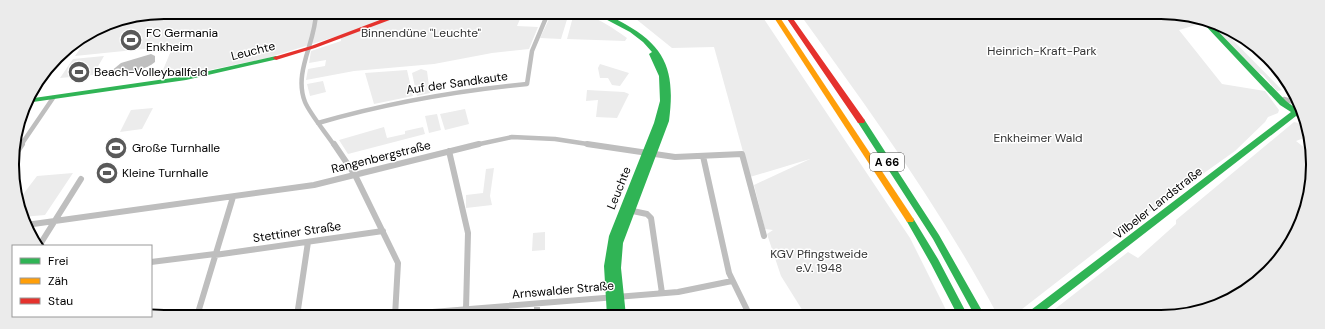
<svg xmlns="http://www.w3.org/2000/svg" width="1325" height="329" viewBox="0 0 1325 329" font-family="'DM Sans',sans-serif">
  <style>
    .green { fill: #ececec }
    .water { fill: #bfbfbf }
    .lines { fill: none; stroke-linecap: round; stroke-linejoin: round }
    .street-far1 { stroke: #bebebe; stroke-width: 4.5 }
    .street { stroke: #bebebe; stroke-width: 6 }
    .fast { fill: #30b455; fill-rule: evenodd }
    .slow { fill: #ff9f0a; fill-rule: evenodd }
    .jam { fill: #e5322d; fill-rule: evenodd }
    .labels { text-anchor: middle; stroke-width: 3; stroke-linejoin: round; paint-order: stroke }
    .shield { fill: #fff; stroke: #4c4c4c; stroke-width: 1 }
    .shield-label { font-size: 11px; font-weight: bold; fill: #000 }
    .poi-label { font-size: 12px; fill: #000; stroke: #fff; text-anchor: start }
    .park-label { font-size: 12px; fill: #333; stroke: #fff }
    .street-label { font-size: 12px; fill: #000; stroke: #fff }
    .rim { fill: none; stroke: #000; stroke-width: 2 }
  </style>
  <rect width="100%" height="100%" fill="#fff"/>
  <path class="green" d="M 165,12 L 523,12 L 517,26 L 538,27 L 529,49 L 492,53 L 434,64 L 354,71 L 306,80 L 308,69 L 325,66 L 326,60 L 309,63 L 311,51 L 341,41 L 341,35 L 264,59 L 199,72 L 160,77 L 173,46 L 75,56 L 90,34 L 106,24 Z
    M 552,13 L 569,13 L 561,39 L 540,38 Z
    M 574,13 C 592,13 613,28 627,38 L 625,41 L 567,39 Z
    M 619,13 L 760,13 L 910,238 L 949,316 L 806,316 L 781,276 L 767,234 L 773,230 L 765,229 L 754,185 L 810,159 L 750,177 L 714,47 L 672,48 L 636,19 Z
    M 799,13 L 1181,13 L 1196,18 L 1199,24 L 1179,30 L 1222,84 L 1265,91 L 1279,110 L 1278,113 L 1268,117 L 1265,122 L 1235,151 L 1124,230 L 1013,316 L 998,316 C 941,209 870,111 799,13 Z
    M 1218,27 L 1221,28 L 1282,90 L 1277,91 L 1263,75 L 1258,72 L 1214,28 Z
    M 104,56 L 93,75 L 60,78 L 73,59 Z
    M 600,64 L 629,73 L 620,86 L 612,85 L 608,78 L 600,78 L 598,68 Z
    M 421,69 L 427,71 L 430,93 L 417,96 L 412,73 Z
    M 407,70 L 413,96 L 374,104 L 365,73 Z
    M 323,81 L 326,92 L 310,96 L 307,84 Z
    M 587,90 L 624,92 L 629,94 L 617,118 L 596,117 L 598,100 L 586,101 Z
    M 153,108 L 142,129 L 120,132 L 131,110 Z
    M 465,109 L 469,124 L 445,130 L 440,114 Z
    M 437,114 L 441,130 L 429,133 L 425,116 Z
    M 1294,122 L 1308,125 L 1309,136 L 1296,141 L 1310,152 L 1312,185 L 1297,232 L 1268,272 L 1228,301 L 1180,316 L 1046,316 L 1128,252 L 1138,258 L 1176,224 L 1176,220 Z
    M 384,127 L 387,138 L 405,134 L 405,131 L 423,127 L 425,134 L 348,154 L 339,140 Z
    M 494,168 L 490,196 L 492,205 L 466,208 L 466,195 L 483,193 L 486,169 Z
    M 73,173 L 45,215 L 22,217 L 18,201 L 37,176 Z
    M 545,232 L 545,250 L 532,251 L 533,233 Z"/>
  <path class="water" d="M 151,54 L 155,56 L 155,62 C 145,71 123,74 110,72 L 121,63 Z"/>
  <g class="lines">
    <path class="street-far1" d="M 316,12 C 316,42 293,72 305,102 C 310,114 326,133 334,145
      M 1284,99 L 1297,103
      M 318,123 C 387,103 456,91 527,84 L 532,51 L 548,13
      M 21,145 L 53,98
      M 475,145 L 512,137 L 555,139 L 594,145"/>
    <path class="street" d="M 334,144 L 355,175 L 398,263 L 395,316
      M 587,144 L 675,157 L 742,154 L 764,236
      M 449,151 L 468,233 L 466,309
      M 12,154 L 18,150 L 22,144
      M 703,156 L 729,273 L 750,316
      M 628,210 L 647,214 L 651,218 L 662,293
      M 26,225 L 314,185 L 479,144
      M 39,246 L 81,179
      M 215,255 L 383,231
      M 151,262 L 215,254
      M 537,304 L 537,316
      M 395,315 L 678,292 L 732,281
      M 197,316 L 233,197
      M 297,316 L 308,242"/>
    <path class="fast" d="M 594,13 C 604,11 616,19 625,24 C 668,48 675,74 669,121 L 623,243 L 621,268 L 626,316 L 607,316 L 604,266 L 609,236 L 654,123 L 660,101 L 659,76 L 649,54 L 652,52 L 643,42 L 630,32 Z
      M 1203,21 L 1210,23 L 1286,101 L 1302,113 L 1305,120 L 1301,120 L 1296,116 L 1038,316 L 1025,316 L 1027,313 L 1291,112 L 1280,105 L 1203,23 Z
      M 276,56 L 278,57 L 278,59 L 186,80 L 26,103 L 27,99 L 186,76 Z
      M 858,119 L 864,119 L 939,235 L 985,316 L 975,316 L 933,239 L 857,121 Z
      M 910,217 L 913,218 L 938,259 L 968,316 L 958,316 L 931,264 L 906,220 L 907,218 Z"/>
    <path class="slow" d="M 771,13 L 777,13 L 913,218 L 914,220 L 913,222 L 907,222 Z"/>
    <path class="jam" d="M 401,12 L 411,12 L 315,48 L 276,60 L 273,58 L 274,57 L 311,46 Z
      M 783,13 L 789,13 L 864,119 L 865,121 L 864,123 L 858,123 Z"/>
  </g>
  <defs>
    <g id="stadium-disc" transform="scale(1.15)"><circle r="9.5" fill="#595959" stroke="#fff"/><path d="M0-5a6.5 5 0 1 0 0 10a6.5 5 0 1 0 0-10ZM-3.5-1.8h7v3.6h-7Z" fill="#fff"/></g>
  </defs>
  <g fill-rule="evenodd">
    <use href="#stadium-disc" x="131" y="40"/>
    <use href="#stadium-disc" x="79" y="72"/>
    <use href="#stadium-disc" x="116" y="148"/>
    <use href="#stadium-disc" x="107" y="173"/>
  </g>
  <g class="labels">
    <rect class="shield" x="870" y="153" width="34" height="18" rx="3"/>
    <g class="shield-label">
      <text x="887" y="166">A 66</text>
    </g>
    <g class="poi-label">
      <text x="146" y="37">FC Germania<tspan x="146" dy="14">Enkheim</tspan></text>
      <text x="94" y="76">Beach-Volleyballfeld</text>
      <text x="132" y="152">Große Turnhalle</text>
      <text x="122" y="177">Kleine Turnhalle</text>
    </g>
    <g class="park-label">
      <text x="421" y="37">Binnendüne "Leuchte"</text>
      <text x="1042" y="55">Heinrich-Kraft-Park</text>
      <text x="1038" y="142">Enkheimer Wald</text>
      <text x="819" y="258">KGV Pfingstweide<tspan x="819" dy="14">e.V. 1948</tspan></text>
    </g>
    <g class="street-label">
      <text transform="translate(253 51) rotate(-14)" y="4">Leuchte</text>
      <text transform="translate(457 83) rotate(-8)" y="4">Auf der Sandkaute</text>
      <text transform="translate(381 157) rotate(-14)" y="4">Rangenbergstraße</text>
      <text transform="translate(619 188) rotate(-68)" y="4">Leuchte</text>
      <text transform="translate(1158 203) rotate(-38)" y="4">Vilbeler Landstraße</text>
      <text transform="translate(297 232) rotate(-8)" y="4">Stettiner Straße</text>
      <text transform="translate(563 290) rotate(-5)" y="4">Arnswalder Straße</text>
    </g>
  </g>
  <path d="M0 0H1325V329H0ZM164 19H1161A145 145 0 0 1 1306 164V165A145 145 0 0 1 1161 310H164A145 145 0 0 1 19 165V164A145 145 0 0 1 164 19Z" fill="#ebebeb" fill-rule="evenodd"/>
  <path class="rim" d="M164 19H1161A145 145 0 0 1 1306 164V165A145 145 0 0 1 1161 310H164A145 145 0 0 1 19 165V164A145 145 0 0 1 164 19Z"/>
  <rect x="12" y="245" width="140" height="72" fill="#ffffff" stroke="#999999"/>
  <rect x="20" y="258" width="20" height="6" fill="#30b455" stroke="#999999"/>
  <text x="48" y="265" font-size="12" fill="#000000">Frei</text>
  <rect x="20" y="278" width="20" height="6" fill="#ff9f0a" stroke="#999999"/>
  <text x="48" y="285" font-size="12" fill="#000000">Zäh</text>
  <rect x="20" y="298" width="20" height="6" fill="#e5322d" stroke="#999999"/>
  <text x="48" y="305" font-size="12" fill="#000000">Stau</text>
</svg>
